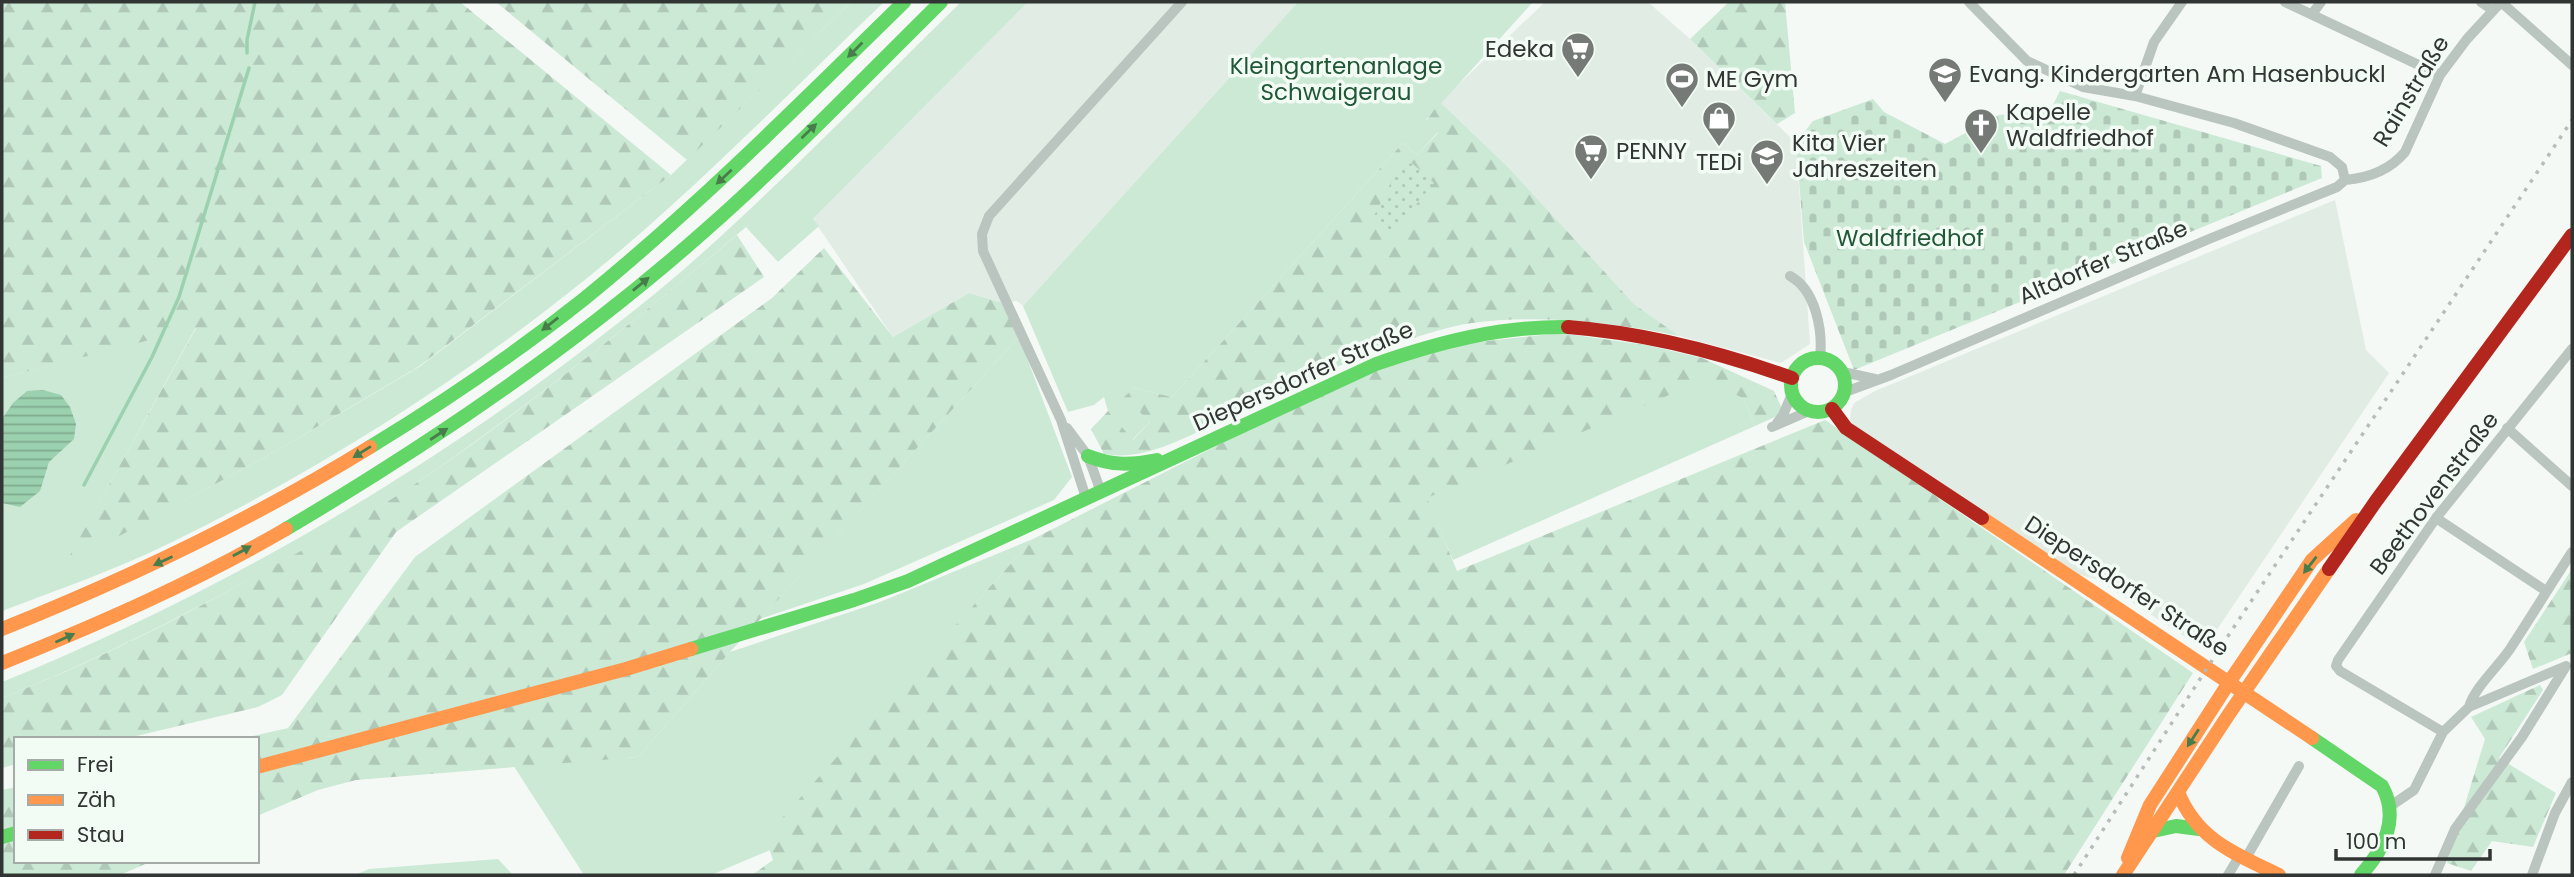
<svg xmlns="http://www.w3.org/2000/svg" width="2574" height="877" viewBox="0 0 2574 877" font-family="Poppins,sans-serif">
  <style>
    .built { fill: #e1ece5 }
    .green { fill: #cbe9d5 }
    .forest { fill: url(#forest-firs) }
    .cemetery { fill: url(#cemetery-stones) }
    .park { fill: url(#park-dots) }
    .water { fill: url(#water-rules) }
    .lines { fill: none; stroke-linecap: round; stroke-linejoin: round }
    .stream { stroke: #9bd1af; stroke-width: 3.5 }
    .street { stroke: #bbc5bf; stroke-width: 10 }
    .fast { stroke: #63d668; stroke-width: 14 }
    .slow { stroke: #ff974d; stroke-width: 14 }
    .jam { stroke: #b3261e; stroke-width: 14 }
    .rail { stroke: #b6bdb8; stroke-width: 3.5; stroke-dasharray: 3.5 7; stroke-linecap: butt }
    .oneway { fill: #487d4b }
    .labels { text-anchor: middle; stroke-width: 7; stroke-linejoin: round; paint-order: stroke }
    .poi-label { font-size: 23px; fill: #313533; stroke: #f2fbf4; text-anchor: start }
    .park-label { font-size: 23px; fill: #205737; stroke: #f2fbf4 }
    .street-label { font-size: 23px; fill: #313533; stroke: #f2fbf4 }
  </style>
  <defs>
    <pattern id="forest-firs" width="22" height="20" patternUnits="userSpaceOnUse" patternTransform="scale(1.75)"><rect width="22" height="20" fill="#cbe9d5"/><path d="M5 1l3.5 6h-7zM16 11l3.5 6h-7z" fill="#afc8b7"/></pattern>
    <pattern id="cemetery-stones" width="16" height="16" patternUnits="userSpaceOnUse" patternTransform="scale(1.75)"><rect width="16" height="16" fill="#cbe9d5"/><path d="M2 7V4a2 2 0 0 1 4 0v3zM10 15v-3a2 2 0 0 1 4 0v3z" fill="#afc8b7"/></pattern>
    <pattern id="park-dots" width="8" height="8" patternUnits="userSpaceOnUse" patternTransform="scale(1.75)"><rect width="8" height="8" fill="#cbe9d5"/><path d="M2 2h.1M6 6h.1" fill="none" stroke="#afc8b7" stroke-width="1.8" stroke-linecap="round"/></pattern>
    <pattern id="water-rules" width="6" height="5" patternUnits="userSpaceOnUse" patternTransform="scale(1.75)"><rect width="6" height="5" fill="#9bd1af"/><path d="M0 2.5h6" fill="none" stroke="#7faa8f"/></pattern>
  </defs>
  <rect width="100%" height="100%" fill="#f4f9f5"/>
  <path class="built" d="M 1028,2 L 1298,2 L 1023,306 L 1017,301 L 1003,303 L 969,293 L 893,337 L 813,219 Z
    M 1545,2 L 1648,2 L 1690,39 L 1796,143 L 1810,344 L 1781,363 L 1679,336 L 1634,304 L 1510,169 L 1440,102 Z
    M 2335,200 L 2366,350 L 2389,373 L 2204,649 L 2096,579 L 2076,574 L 1857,429 L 1850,420 L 1851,410 L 1854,403 L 1875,391 Z"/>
  <path class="green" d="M 851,2 L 884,2 C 814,69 745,139 672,205 C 528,337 344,459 168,544 C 115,570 57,590 2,611 L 2,378 L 196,327 L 65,565 L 278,450 L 419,367 L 671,175 Z
    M 961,2 L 1028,2 L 813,219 L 819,226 L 778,262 L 746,227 C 643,315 536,400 424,478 C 375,512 321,540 269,569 C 182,616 94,662 2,698 L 2,682 C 203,600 396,491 570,360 C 608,331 646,302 682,271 C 779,186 869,92 961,2 Z
    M 1298,2 L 1533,2 L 1426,120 L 1438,132 L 1417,155 L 1403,143 L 1172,397 L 1134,388 L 1125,397 L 1150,422 L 1132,440 L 1108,411 L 1104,397 L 1094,405 L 1068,412 L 1023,306 Z
    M 1019,337 L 1072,477 L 1054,500 L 864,584 L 760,619 Z
    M 1707,378 L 1744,399 L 1755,426 L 1453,560 L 1426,498 Z
    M 1033,539 L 766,837 L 770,850 L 711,875 L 584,875 L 513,765 L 638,757 L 730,652 L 880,602 Z
    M 498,859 L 513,875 L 355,875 L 369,869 Z"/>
  <path class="forest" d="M 2,2 L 460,2 L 671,175 L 418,367 L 278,450 L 64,566 L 196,328 L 2,378 Z
    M 496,2 L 851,2 L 687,160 Z
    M 1729,2 L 1785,2 L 1795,113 L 1777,124 L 1690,39 Z
    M 1440,102 L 1510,169 L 1634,304 L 1679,336 C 1615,322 1537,314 1472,323 C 1449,326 1413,338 1390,346 C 1335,365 1282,393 1229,417 C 1191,434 1147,462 1104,454 L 1091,429 L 1108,411 L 1133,440 L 1150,422 L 1124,397 L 1134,388 L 1172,397 L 1403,143 L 1417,155 L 1438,133 L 1426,121 Z
    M 737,235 L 764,277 L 396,532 L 282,695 L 258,707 L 124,739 L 16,739 L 16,764 L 2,768 L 2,698 C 94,662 182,617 268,569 C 321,540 374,512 424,478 C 533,403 636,320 737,235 Z
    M 824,248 L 893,337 L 969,293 L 1003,303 L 1019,337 L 730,652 L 638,757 L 356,780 L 318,790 L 257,816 L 257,739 L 240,739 L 288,728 L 415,557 L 772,298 Z
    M 1560,333 L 1646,345 L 1702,358 L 1774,391 L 1784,413 L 1755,426 L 1744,399 L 1707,379 L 1427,498 L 1457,571 L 1825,420 L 2193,673 L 2064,875 L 752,875 L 773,860 L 765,837 L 1033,539 L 1242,433 L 1385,367 L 1459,344 Z
    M 2572,569 L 2572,653 L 2533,669 L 2524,642 Z
    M 2540,685 L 2543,690 L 2499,758 L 2556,793 L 2533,847 L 2492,841 L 2471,871 L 2447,863 L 2485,739 L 2471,717 Z
    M 16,787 L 16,861 L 152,861 L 120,875 L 2,875 L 2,790 Z"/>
  <path class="cemetery" d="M 2060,91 L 2321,166 L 2322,178 L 1854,370 L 1804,242 L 1796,143 L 1813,121 L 1873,99 L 1884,112 L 1945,144 L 1999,115 L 2051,109 Z"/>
  <path class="park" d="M 1402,162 L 1413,164 L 1434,183 L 1388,238 L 1373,218 Z"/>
  <path class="water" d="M 43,390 L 61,395 L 70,407 L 76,424 L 74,439 L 49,462 L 40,491 L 20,507 L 2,503 L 2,419 L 13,403 L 27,391 Z"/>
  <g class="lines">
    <path class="stream" d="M 247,53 L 247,40 L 255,2
      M 84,485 L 152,357 L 179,297 L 249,68"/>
    <path class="street" d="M 1969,2 L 2027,61 L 2083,87 L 2135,96 L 2234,123 L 2330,157 L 2342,167 L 2345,180
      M 2285,2 L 2440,75
      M 2481,2 L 2493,10
      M 2501,2 L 2572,65
      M 2312,14 L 2321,2
      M 2135,96 L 2154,42 L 2182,2
      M 2345,180 C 2368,178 2390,170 2405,152 L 2440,75 L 2467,39 L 2501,2
      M 1790,276 C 1816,290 1823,331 1820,358
      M 1843,372 L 1875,379
      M 1845,392 L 1891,375 L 2209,239 L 2337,187 L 2345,180
      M 1777,423 L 1783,415 L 1792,394
      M 1772,427 L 1809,411
      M 1067,428 L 1088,456 L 1101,492
      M 2507,428 L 2572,486
      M 1086,498 L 1061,420 L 983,251 L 982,234 L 989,216 L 1182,2
      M 2436,518 L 2546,591
      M 2469,707 C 2475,687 2497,668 2510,649 C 2531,617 2551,584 2572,552
      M 2443,732 L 2340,671 L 2336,666 L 2338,660 L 2436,518 L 2572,349
      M 2392,805 L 2414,790 L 2443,732 L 2469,707 L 2566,666
      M 2246,858 L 2299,766
      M 2228,875 L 2240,855
      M 2435,875 L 2455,829 L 2522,737 L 2566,666
      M 2532,875 L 2555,813 L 2572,782"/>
    <path class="fast" d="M1791 385a27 27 0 1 1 54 0a27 27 0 1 1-54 0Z
      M 370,447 C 444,402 516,353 584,299 C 697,207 800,104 904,2
      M 1088,456 C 1112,466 1132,465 1157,460
      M 286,529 C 435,441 579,343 709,227 C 789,156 864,78 941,2
      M 691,649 L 854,600 L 908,581 L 1376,364 C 1439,342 1501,326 1568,327
      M 2312,738 L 2382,786 C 2400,819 2384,849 2361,875
      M 2153,831 L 2176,826 L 2199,829
      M 2,837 L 16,833"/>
    <path class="slow" d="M 1982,518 L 2312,738
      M 2,629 C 129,578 253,519 370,447
      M 2,663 C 99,624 195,582 286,529
      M 257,767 L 626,669 L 691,649
      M 2178,792 C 2197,840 2236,854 2279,875
      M 2128,858 L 2150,805 L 2230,681 L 2312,560 L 2356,520
      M 2123,875 L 2229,714 L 2329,569"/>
    <path class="jam" d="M 1568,327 C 1646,333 1719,352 1792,378
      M 1832,409 L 1846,428 L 1982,518
      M 2329,569 L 2376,501 L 2572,235"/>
    <path class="rail" d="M 2074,875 L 2220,648 L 2572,120"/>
  </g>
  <defs><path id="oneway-solid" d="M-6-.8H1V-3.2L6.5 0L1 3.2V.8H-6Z" transform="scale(1.75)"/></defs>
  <g class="oneway">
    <use href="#oneway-solid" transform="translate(855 50) rotate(135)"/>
    <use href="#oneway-solid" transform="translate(809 131) rotate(-44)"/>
    <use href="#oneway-solid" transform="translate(724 177) rotate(137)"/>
    <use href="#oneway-solid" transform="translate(641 284) rotate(-39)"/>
    <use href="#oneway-solid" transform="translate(550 324) rotate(142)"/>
    <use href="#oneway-solid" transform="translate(439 434) rotate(-33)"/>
    <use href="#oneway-solid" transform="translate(362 452) rotate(148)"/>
    <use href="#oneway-solid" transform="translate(242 551) rotate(-29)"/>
    <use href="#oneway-solid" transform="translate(163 561) rotate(155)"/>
    <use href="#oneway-solid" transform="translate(2310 565) rotate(128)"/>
    <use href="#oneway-solid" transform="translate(65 638) rotate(-24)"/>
    <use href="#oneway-solid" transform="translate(2193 738) rotate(123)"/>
  </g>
  <defs>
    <g id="supermarket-pin" transform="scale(1.75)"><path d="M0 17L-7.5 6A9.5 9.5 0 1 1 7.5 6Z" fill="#757a77" stroke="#f2fbf4"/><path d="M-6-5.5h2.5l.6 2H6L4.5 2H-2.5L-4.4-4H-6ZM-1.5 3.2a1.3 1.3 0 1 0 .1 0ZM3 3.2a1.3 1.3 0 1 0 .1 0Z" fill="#fff"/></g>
    <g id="school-pin" transform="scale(1.75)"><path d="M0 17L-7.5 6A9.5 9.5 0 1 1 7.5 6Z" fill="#757a77" stroke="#f2fbf4"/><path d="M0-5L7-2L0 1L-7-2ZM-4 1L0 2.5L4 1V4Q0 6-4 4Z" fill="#fff"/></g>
    <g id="stadium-pin" transform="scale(1.75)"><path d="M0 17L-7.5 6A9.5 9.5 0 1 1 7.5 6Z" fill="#757a77" stroke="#f2fbf4"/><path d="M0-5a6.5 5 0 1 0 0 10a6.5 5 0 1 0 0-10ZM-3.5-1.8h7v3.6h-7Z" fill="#fff"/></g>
    <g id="shop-pin" transform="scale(1.75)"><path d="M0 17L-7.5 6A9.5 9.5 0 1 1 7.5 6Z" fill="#757a77" stroke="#f2fbf4"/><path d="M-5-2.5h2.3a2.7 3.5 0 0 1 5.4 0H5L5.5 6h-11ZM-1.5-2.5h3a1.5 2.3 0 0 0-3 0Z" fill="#fff"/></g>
    <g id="church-pin" transform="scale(1.75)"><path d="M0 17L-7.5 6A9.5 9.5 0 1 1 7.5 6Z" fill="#757a77" stroke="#f2fbf4"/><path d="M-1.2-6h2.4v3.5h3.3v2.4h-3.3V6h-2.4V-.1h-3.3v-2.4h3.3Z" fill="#fff"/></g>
  </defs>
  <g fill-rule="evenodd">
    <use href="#supermarket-pin" x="1578" y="49"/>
    <use href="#school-pin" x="1945" y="74"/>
    <use href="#stadium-pin" x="1682" y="79"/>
    <use href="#shop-pin" x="1719" y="118"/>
    <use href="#church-pin" x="1981" y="125"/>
    <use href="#supermarket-pin" x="1591" y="151"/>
    <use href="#school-pin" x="1767" y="156"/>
  </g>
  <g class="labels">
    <g class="poi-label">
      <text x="1554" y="57" text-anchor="end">Edeka</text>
      <text x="1969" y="82">Evang. Kindergarten Am Hasenbuckl</text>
      <text x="1706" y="87">ME Gym</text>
      <text x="2006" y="120">Kapelle<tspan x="2006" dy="26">Waldfriedhof</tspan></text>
      <text x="1792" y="151">Kita Vier<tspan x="1792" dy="26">Jahreszeiten</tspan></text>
      <text x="1616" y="159">PENNY</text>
      <text x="1719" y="170" text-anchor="middle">TEDi</text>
    </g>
    <g class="park-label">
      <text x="1336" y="74">Kleingartenanlage<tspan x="1336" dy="26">Schwaigerau</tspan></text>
      <text x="1910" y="246">Waldfriedhof</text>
    </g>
    <g class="street-label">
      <text transform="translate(2411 91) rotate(-59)" y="8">Rainstraße</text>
      <text transform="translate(2103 262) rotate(-23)" y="8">Altdorfer Straße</text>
      <text transform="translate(1303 376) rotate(-24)" y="8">Diepersdorfer Straße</text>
      <text transform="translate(2434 493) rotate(-53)" y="8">Beethovenstraße</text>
      <text transform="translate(2127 586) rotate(33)" y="8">Diepersdorfer Straße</text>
    </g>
  </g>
  <rect width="2574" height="877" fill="none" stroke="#313533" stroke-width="7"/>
  <rect x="14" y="737" width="245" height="126" fill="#f2fbf4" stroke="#a5aca7" stroke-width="2"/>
  <rect x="28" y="760" width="35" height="10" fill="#63d668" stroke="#a5aca7" stroke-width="2"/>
  <text x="77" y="772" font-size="21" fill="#313533">Frei</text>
  <rect x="28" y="795" width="35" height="10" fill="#ff974d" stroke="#a5aca7" stroke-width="2"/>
  <text x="77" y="807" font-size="21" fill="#313533">Zäh</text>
  <rect x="28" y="830" width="35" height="10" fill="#b3261e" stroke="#a5aca7" stroke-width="2"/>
  <text x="77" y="842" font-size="21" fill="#313533">Stau</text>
  <path d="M2336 849v10h154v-10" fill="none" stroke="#313533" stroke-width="3.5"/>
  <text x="2346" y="849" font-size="21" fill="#313533" stroke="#f2fbf4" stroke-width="5" paint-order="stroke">100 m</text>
</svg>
